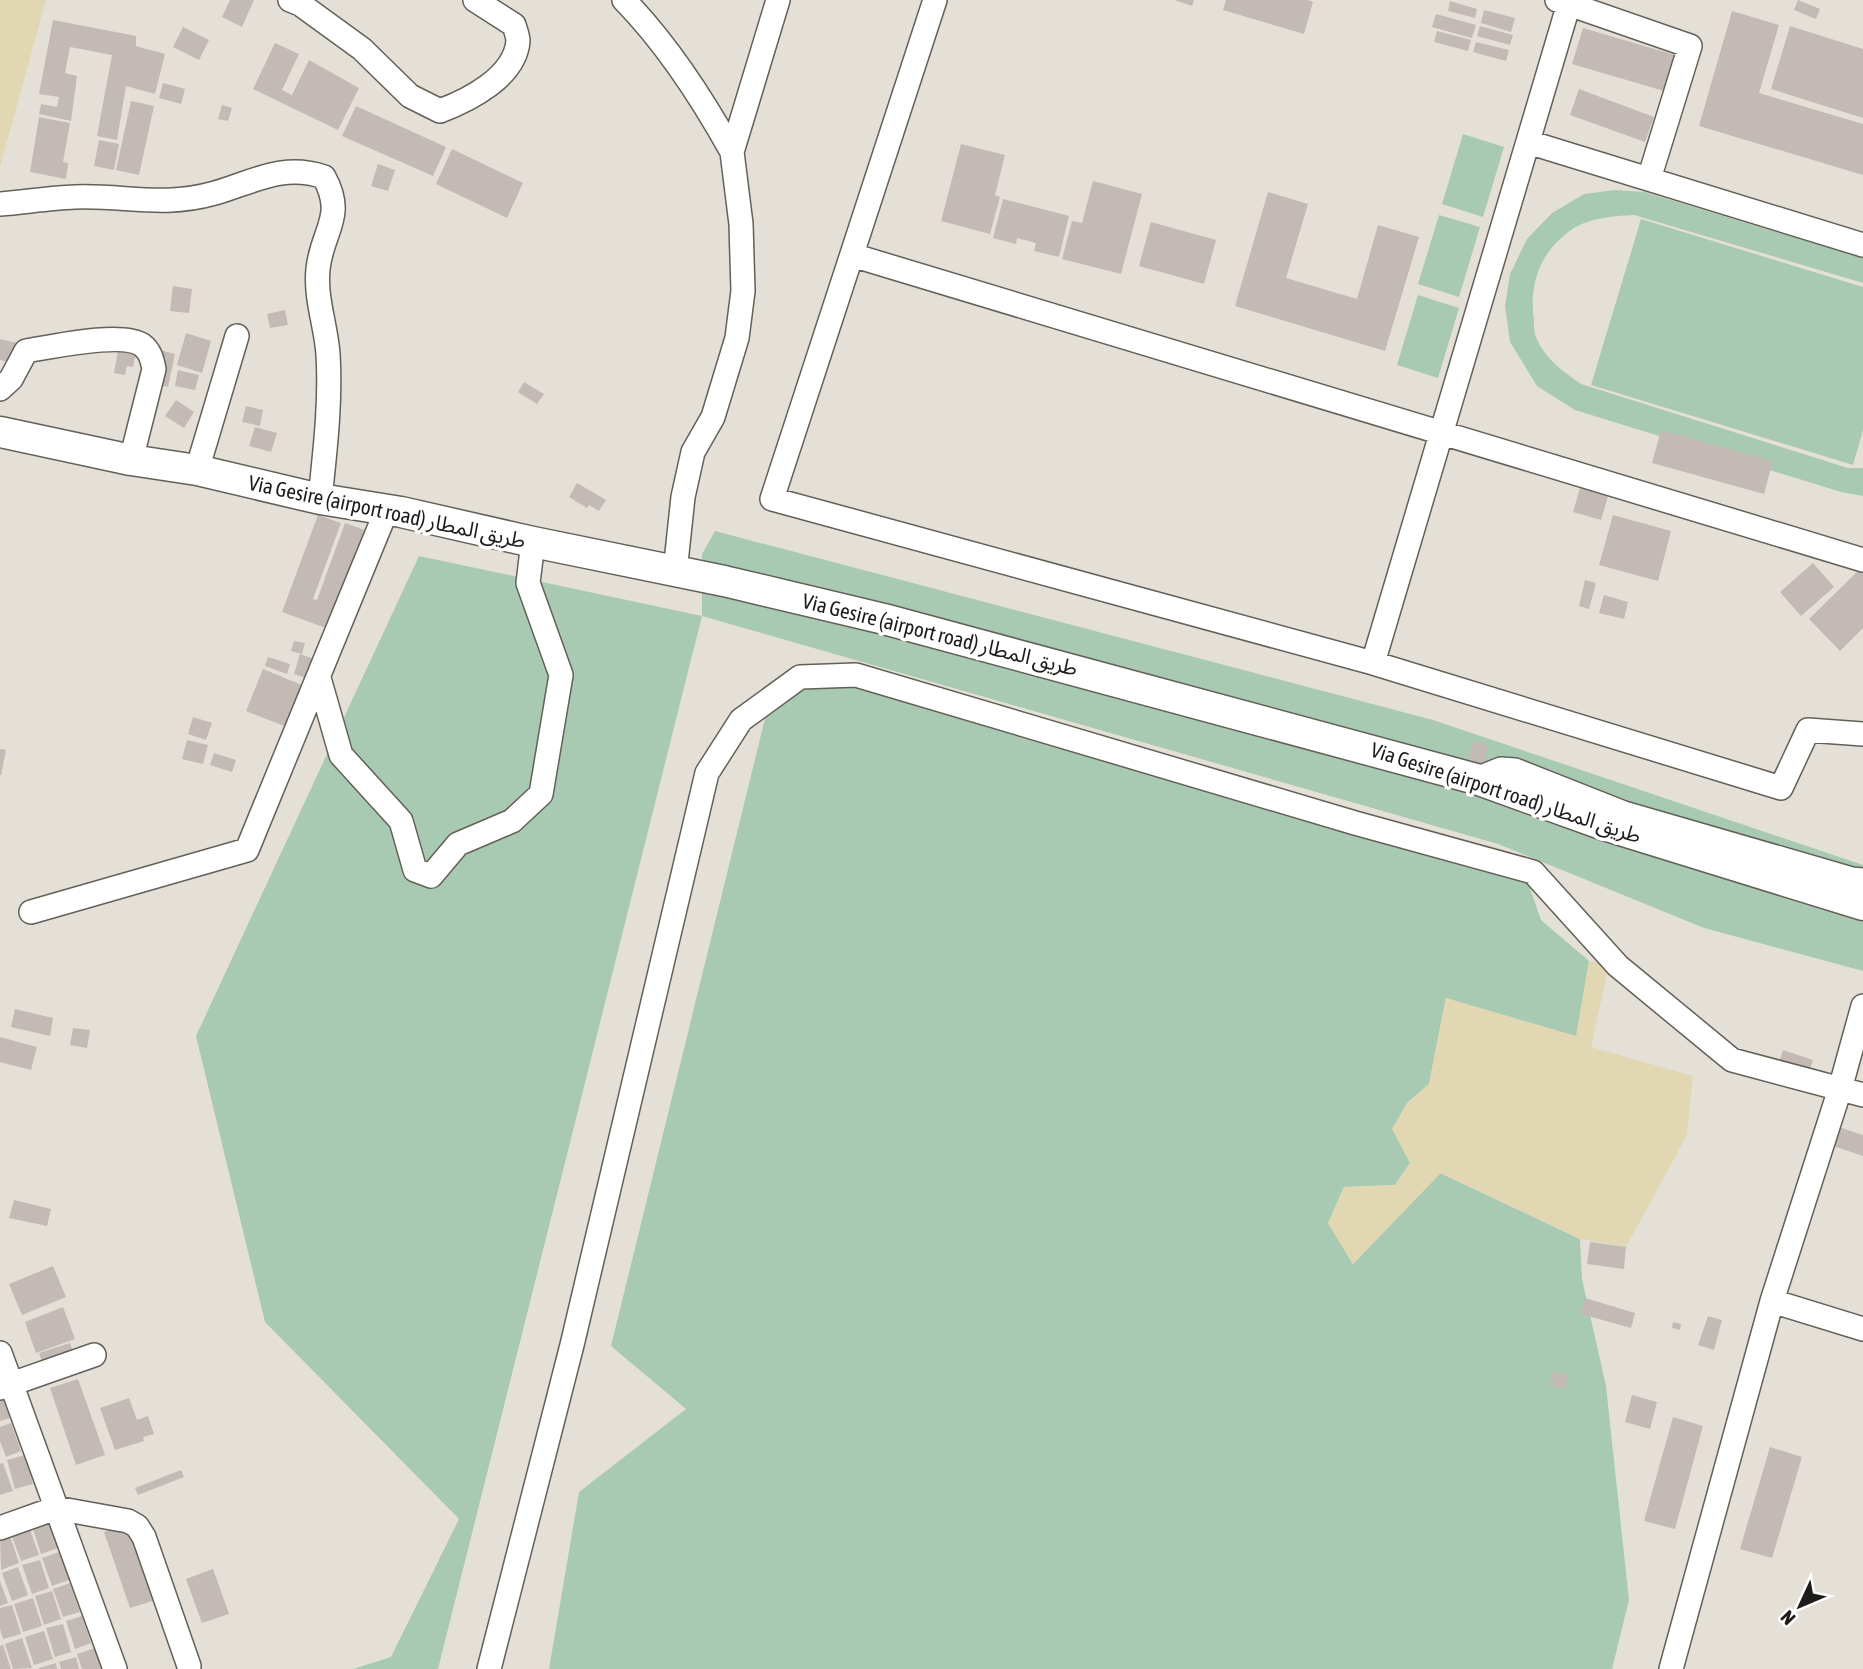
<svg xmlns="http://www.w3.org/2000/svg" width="1863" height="1669" viewBox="0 0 1863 1669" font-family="'Asap Condensed','Noto Sans Arabic',sans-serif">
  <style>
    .green { fill: #a9cab2 }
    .sand { fill: #e1d7b2 }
    .building { fill: #c3b9b5 }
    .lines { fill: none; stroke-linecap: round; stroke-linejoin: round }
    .minor-casing { stroke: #636058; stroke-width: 26 }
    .major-casing { stroke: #636058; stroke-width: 33 }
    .minor { stroke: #fff; stroke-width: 23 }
    .major { stroke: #fff; stroke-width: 30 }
    .labels { text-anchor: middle; stroke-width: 7; stroke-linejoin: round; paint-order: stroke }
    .street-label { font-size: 21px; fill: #1e1c19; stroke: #fff }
  </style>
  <rect width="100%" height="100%" fill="#e4e0d8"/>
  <path class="green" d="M 1463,134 L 1504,147 L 1483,217 L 1442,204 Z
    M 1615,190 L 1644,192 L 1863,258 L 1863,283 L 1634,215 C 1613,216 1588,218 1571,230 C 1539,253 1529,284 1534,321 C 1534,326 1534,333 1536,337 C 1544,358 1564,372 1581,384 L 1848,468 L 1863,468 L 1863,496 L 1841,492 L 1575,410 L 1537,386 L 1510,342 L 1505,306 L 1510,274 L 1527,239 L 1552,213 L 1584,194 Z
    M 1439,215 L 1480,227 L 1459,297 L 1418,284 Z
    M 1641,219 L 1863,287 L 1863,430 L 1853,465 L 1591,385 Z
    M 1418,295 L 1459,308 L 1438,378 L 1397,365 Z
    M 715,531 L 1433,720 L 1863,865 L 1863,971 L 1704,928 L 1498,844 L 702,616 L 438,1669 L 353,1669 L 391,1657 L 459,1519 L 265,1322 L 196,1036 L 419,556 L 702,616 L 702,554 Z
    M 868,677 L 1526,877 L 1541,920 L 1589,961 L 1576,1040 L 1446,998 L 1429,1084 L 1407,1103 L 1410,1163 L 1395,1185 L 1344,1187 L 1328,1223 L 1353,1264 L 1440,1173 L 1580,1239 L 1582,1279 L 1606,1386 L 1629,1600 L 1612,1669 L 549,1669 L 579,1492 L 686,1409 L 611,1346 L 772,690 Z"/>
  <path class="sand" d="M 0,0 L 46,0 L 0,167 Z
    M 1589,961 L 1609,964 L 1591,1047 L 1693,1076 L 1687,1135 L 1626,1247 L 1580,1239 L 1441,1173 L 1353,1264 L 1328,1223 L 1344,1187 L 1395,1185 L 1410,1163 L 1392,1129 L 1407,1103 L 1429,1084 L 1446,998 L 1576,1036 Z"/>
  <path class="building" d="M 230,0 L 254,0 L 242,27 L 222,17 Z
    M 1174,0 L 1194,0 L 1192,6 Z
    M 1226,0 L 1308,0 L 1313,2 L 1304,34 L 1223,10 Z
    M 1798,0 L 1820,9 L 1816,19 L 1794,10 Z
    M 1450,1 L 1477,9 L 1475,18 L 1448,11 Z
    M 1484,10 L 1515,18 L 1511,32 L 1481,23 Z
    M 1732,11 L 1779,25 L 1759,93 L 1863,124 L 1863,175 L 1699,126 Z
    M 1436,14 L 1476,25 L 1472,38 L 1432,27 Z
    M 53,20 L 136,36 L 136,46 L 165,54 L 155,94 L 126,86 L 117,140 L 97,136 L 112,55 L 70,47 L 65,73 L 77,76 L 71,121 L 39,114 L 41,104 L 57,107 L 59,97 L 39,94 Z
    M 1480,26 L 1513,35 L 1510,45 L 1477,36 Z
    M 1790,26 L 1863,49 L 1863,118 L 1771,89 Z
    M 183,27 L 209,40 L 199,60 L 173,47 Z
    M 1583,28 L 1675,55 L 1664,91 L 1572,64 Z
    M 1437,31 L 1471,40 L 1468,51 L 1434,42 Z
    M 1476,42 L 1509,50 L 1506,61 L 1473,52 Z
    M 275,43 L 299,54 L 282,90 L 292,95 L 309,60 L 359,88 L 338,130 L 253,89 Z
    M 163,83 L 185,89 L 181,104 L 159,98 Z
    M 1579,89 L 1654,117 L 1645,142 L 1570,115 Z
    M 131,101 L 154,106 L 139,175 L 116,170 Z
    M 222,105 L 232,108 L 228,121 L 218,119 Z
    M 356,106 L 446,147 L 433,176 L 342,136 Z
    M 39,117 L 70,123 L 63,162 L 68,163 L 66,179 L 30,172 Z
    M 99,140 L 119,144 L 114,170 L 94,166 Z
    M 961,144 L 1005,155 L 995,195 L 1000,197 L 990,234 L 941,221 Z
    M 452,149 L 523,183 L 507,218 L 436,184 Z
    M 378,164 L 395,170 L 388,191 L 371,186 Z
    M 1093,181 L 1142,194 L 1121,274 L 1062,259 L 1072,221 L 1082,223 Z
    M 1268,192 L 1308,204 L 1286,278 L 1357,299 L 1378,225 L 1419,237 L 1385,351 L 1235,306 Z
    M 1003,199 L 1069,216 L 1059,257 L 1034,251 L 1036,243 L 1017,238 L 1016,244 L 993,238 Z
    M 1151,222 L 1216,240 L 1204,284 L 1139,266 Z
    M 173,286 L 192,289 L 189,313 L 170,311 Z
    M 285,310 L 288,325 L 270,328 L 267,314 Z
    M 186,333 L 211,341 L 202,373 L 177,365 Z
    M 0,339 L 22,344 L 17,364 L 0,360 Z
    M 118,350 L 136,353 L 133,367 L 127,366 L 125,375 L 114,373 Z
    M 159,350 L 175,354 L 168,387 L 151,383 Z
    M 178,370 L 199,375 L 195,390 L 175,386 Z
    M 524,382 L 544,394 L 537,404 L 518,392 Z
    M 176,400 L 194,412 L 184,428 L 165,416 Z
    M 246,406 L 263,410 L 260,426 L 242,422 Z
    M 255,427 L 277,433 L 271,452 L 249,446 Z
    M 1661,430 L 1773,461 L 1764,494 L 1652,463 Z
    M 577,483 L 606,500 L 599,511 L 589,505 L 587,508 L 569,497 Z
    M 1581,485 L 1609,493 L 1601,520 L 1573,512 Z
    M 318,515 L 341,523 L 313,599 L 317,600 L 345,523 L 370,532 L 334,631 L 282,612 Z
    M 1613,515 L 1671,531 L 1658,581 L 1599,565 Z
    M 1813,563 L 1834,587 L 1801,616 L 1780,592 Z
    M 1861,568 L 1863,570 L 1863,628 L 1840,651 L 1809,619 Z
    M 1585,580 L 1596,583 L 1589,609 L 1579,606 Z
    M 1604,595 L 1628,602 L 1624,619 L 1599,613 Z
    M 294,641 L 305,643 L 302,654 L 291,651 Z
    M 300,654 L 320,661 L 314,681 L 294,674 Z
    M 268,657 L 290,664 L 287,674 L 265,666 Z
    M 263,669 L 309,688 L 292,729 L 246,711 Z
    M 193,717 L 212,723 L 206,740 L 188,734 Z
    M 187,740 L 208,745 L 203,764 L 182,759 Z
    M 1473,741 L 1488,745 L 1483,766 L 1467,762 Z
    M 0,749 L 6,750 L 1,775 L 0,775 Z
    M 214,753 L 236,760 L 232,772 L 210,765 Z
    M 15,1009 L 53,1018 L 50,1036 L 11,1027 Z
    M 73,1028 L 90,1030 L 87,1048 L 70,1045 Z
    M 0,1037 L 37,1047 L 31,1070 L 0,1062 Z
    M 1783,1050 L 1813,1060 L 1807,1078 L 1777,1069 Z
    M 1836,1126 L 1863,1135 L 1863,1156 L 1830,1145 Z
    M 14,1200 L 51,1209 L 47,1226 L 9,1218 Z
    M 1590,1242 L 1626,1247 L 1624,1269 L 1587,1264 Z
    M 53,1266 L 66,1297 L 22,1315 L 9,1284 Z
    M 1585,1298 L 1635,1313 L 1631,1328 L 1581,1314 Z
    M 63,1307 L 75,1339 L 36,1353 L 25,1322 Z
    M 1708,1316 L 1722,1320 L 1714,1350 L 1698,1345 Z
    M 1673,1322 L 1681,1324 L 1680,1330 L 1672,1328 Z
    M 70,1343 L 73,1352 L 42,1362 L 39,1353 Z
    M 1553,1371 L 1568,1375 L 1565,1389 L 1549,1385 Z
    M 78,1379 L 105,1455 L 76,1465 L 50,1388 Z
    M 0,1391 L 10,1418 L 0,1421 Z
    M 1632,1395 L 1657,1402 L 1650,1429 L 1625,1422 Z
    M 129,1398 L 137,1420 L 148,1416 L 154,1434 L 143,1437 L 144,1441 L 115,1450 L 100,1408 Z
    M 1673,1417 L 1703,1426 L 1675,1529 L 1644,1521 Z
    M 11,1423 L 21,1451 L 6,1457 L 0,1441 L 0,1427 Z
    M 1770,1447 L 1802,1457 L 1772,1558 L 1740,1549 Z
    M 25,1455 L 33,1484 L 15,1489 L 7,1460 Z
    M 3,1463 L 13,1491 L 0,1495 L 0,1464 Z
    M 181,1470 L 184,1477 L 138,1495 L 135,1488 Z
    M 48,1520 L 58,1548 L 41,1554 L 32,1526 Z
    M 128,1523 L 155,1600 L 130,1608 L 104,1532 Z
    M 28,1524 L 39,1555 L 21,1561 L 10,1531 Z
    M 9,1533 L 19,1563 L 1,1570 L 0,1536 Z
    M 59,1552 L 69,1580 L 52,1586 L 42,1558 Z
    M 40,1560 L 49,1588 L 32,1594 L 22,1565 Z
    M 18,1567 L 28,1595 L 12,1601 L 2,1573 Z
    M 213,1569 L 229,1614 L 202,1623 L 186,1579 Z
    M 0,1581 L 8,1603 L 0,1606 Z
    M 70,1583 L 80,1612 L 63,1617 L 53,1589 Z
    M 52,1591 L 61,1619 L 44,1625 L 35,1596 Z
    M 33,1598 L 42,1626 L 23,1632 L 14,1604 Z
    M 12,1605 L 21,1634 L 3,1639 L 0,1629 L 0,1608 Z
    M 82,1616 L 91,1643 L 75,1649 L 66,1621 Z
    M 63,1624 L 71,1652 L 55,1657 L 46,1628 Z
    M 44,1631 L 53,1659 L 34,1665 L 25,1637 Z
    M 22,1638 L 32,1668 L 13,1669 L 5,1644 Z
    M 3,1645 L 11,1669 L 0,1669 L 0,1646 Z
    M 95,1648 L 102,1669 L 82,1669 L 77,1654 Z
    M 76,1657 L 79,1669 L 61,1669 L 59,1662 Z
    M 56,1663 L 57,1669 L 39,1669 L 39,1668 Z"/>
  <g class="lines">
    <g class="minor-casing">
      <path id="minor" d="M 290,0 L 300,4 L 362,49 L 410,96 L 440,111 C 469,100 515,77 518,41 C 518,36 515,29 514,25 L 475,0
        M 624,0 C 668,45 702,98 732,152
        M 935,0 L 772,499 L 1373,663 L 1781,788 L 1808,730 L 1863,734
        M 1557,0 L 1690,46 L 1649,179
        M 1528,142 L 1863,245
        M 0,204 C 25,202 50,198 75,197 C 126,195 162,208 215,193 C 253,182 283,163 324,177 C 346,217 322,230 318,269 C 315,299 326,325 328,354 C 331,402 325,451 320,499
        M 852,255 L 1863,560
        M 0,389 L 11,379 L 26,351 C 51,347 122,331 142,345 C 150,351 152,359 154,369 L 131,460
        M 197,470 L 237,336
        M 675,572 L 683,497 L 693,452 L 713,417 L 737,338 L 743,291 L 741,224 L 732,152 L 778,0
        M 1373,663 L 1570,0
        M 319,678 L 341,755 L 401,821 L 415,870 L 431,876 L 458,844 L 512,821 L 541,794 L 561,675 L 528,583 L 533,542
        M 1476,779 L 1501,769 L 1515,770 L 1624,813 L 1852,879 L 1863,880
        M 31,912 L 247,850 L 387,509
        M 1772,1301 L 1863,1329
        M 0,1353 L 115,1669
        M 0,1388 L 94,1355
        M 0,1528 L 56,1508 L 128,1521 L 137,1526 L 144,1537 L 189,1666
        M 489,1669 L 572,1345 L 707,773 L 741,720 L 800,677 L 856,675 L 1355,823 L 1533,872 L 1618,966 L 1732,1060 L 1863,1095
        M 1671,1669 L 1772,1301 L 1840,1089 L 1863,1006"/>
    </g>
    <g class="major-casing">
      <path id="major" d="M 0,432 L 131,460 L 197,470 L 320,499 L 401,512 L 533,542 L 724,581 L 884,619 L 1476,779 L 1604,825 L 1863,905"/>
    </g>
    <use href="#minor" class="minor"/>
    <use href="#major" class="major"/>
  </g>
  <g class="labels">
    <g class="street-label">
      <text transform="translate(387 512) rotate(12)" y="7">Via Gesire (airport road) طريق المطار</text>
      <text transform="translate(940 635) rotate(14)" y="7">Via Gesire (airport road) طريق المطار</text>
      <text transform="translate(1506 793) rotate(18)" y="7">Via Gesire (airport road) طريق المطار</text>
    </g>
  </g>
  <g transform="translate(1800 1606) rotate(226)" stroke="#ffffff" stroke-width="5" paint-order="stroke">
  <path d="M0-5L12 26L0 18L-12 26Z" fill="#1e1c19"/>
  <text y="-10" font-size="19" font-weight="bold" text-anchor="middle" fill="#1e1c19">N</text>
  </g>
</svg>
